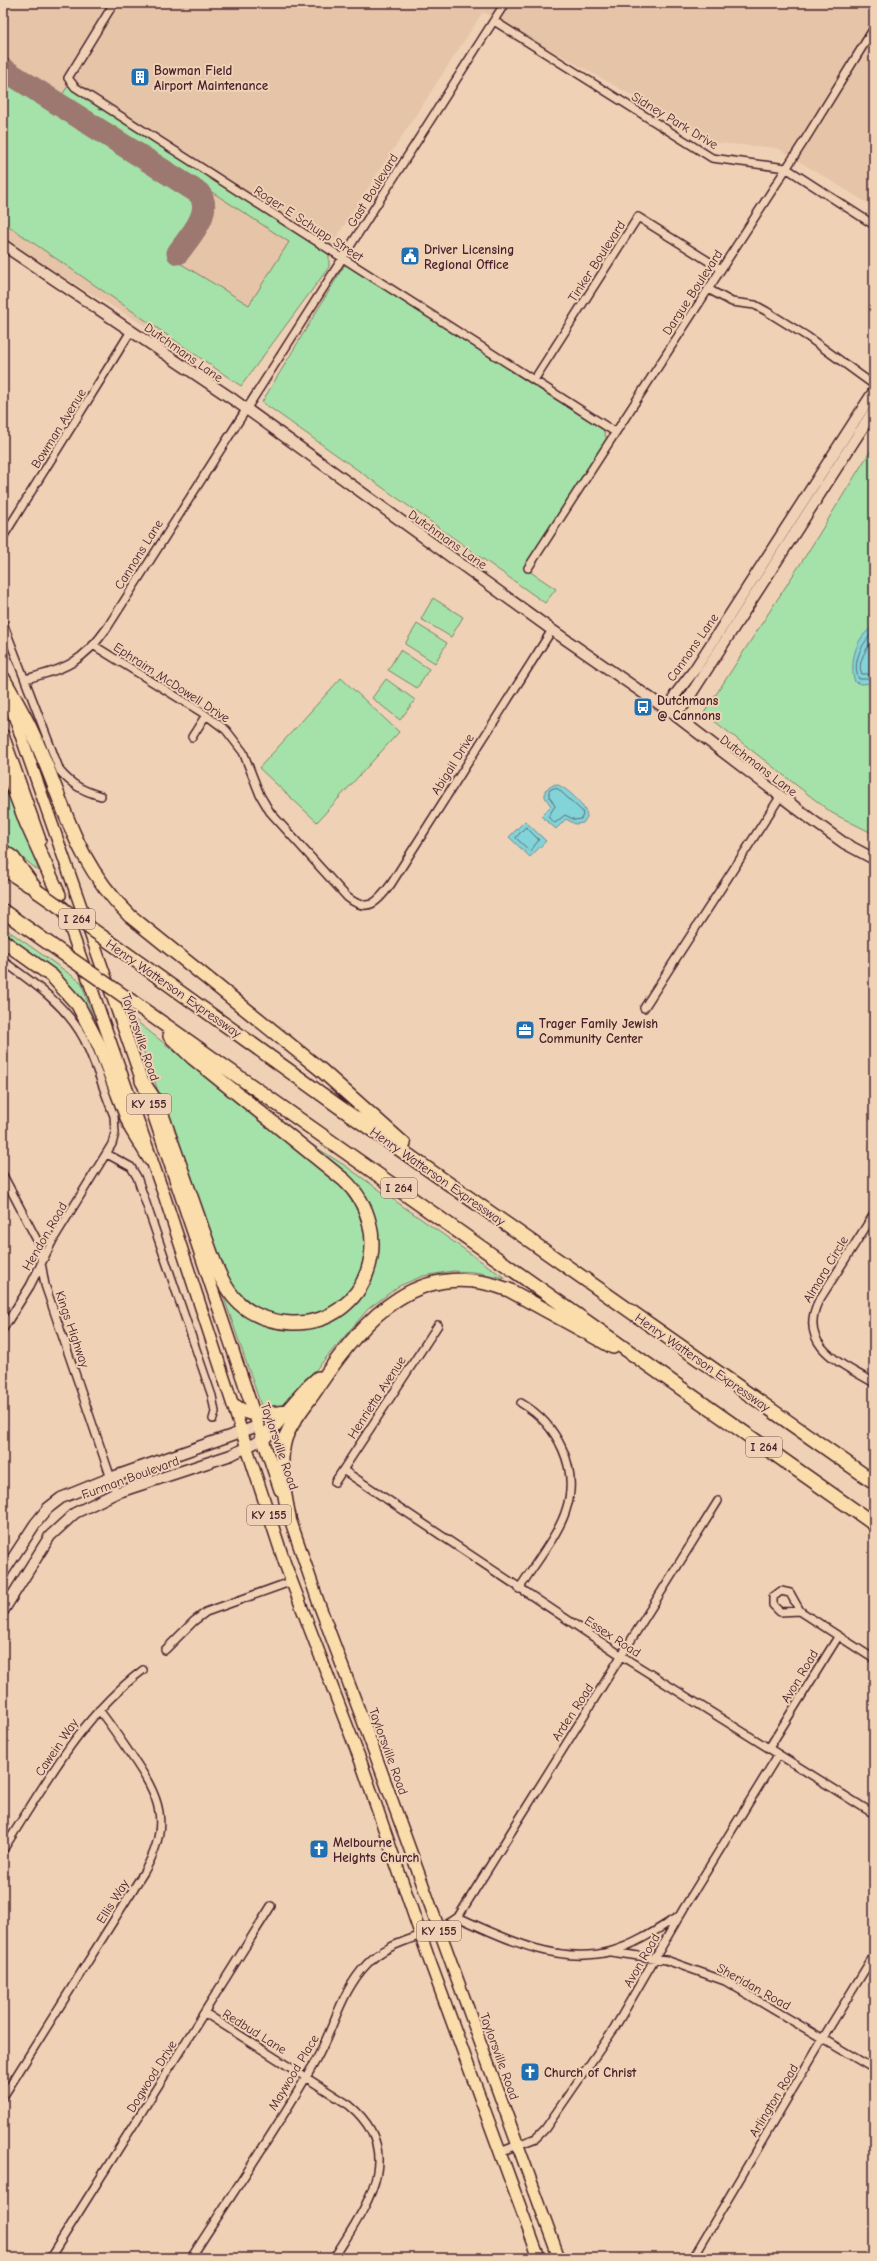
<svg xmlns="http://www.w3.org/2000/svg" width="877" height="2261" viewBox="0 0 877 2261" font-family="'Comic Neue',sans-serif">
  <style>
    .built { fill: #e6c4a8 }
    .green { fill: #a5e2a9; stroke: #78806a }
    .water { fill: #82d4d9; stroke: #6c8c93 }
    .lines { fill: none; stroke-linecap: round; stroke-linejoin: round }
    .shore { stroke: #606771; stroke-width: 1 }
    .taxiway { stroke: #9c7870; stroke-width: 23 }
    .street-casing { stroke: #4a1f2b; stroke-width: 10 }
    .secondary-casing { stroke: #4a1f2b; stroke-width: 13 }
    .primary-casing { stroke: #4a1f2b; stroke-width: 14 }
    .highway-casing { stroke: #4a1f2b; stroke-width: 16 }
    .street { stroke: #efd2b6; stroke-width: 7 }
    .secondary { stroke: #efd2b6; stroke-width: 10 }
    .primary { stroke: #faddab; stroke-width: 11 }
    .highway { stroke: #faddab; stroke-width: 13 }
    .highway-bridge-casing { stroke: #4a1f2b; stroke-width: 16; stroke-linecap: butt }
    .highway-bridge { stroke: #faddab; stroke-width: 13 }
    .labels { text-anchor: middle; stroke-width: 4; stroke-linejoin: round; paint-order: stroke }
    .shield { fill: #efd2b6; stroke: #7c5555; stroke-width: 1 }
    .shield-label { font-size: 12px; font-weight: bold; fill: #4a1f2b }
    .poi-label { font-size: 13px; font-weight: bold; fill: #4a1f2b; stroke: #efd2b6; text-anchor: start }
    .street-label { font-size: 13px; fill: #4a1f2b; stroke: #efd2b6 }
  </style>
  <rect width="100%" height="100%" fill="#efd2b6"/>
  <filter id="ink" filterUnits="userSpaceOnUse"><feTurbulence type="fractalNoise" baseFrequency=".025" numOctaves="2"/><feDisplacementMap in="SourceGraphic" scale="8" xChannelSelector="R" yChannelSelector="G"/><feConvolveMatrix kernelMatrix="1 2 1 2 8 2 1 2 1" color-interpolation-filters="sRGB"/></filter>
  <g filter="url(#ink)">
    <path class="built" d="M 3,3 L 874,3 L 874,207 L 777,148 L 717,143 L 483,12 L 241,383 L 3,241 Z"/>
    <path class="green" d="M 3,76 L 191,196 L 194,202 L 196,214 L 168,256 L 249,305 L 289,242 L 62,95 L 68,86 L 329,254 L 329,267 L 241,386 L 3,222 Z
      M 347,261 L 603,429 L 608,443 L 526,569 L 556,589 L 545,603 L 262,402 Z
      M 874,445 L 874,834 L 832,813 L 704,713 L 808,552 Z
      M 433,598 L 463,617 L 451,637 L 421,619 Z
      M 417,624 L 447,643 L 435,663 L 405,644 Z
      M 400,650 L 429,669 L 417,688 L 388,670 Z
      M 341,678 L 399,732 L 317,822 L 259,768 Z
      M 386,679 L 415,700 L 400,720 L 372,698 Z
      M 3,774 L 39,871 L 3,842 Z
      M 3,927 L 81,982 L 94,1020 L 3,935 Z
      M 131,1017 L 329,1174 C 337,1181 348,1189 353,1198 C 408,1291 283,1368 225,1274 Z
      M 306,1141 L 344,1165 L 505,1278 L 474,1272 L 453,1271 L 423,1276 L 399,1286 L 368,1309 L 288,1402 L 283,1406 L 263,1411 L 222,1292 L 235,1304 L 315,1325 C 333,1308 356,1293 372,1274 C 376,1268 377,1257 378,1250 C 383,1199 340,1171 306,1141 Z"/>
    <path class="water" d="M 874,627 L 874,683 L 861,684 L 855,682 C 849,666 855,635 874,627 Z
      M 555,784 C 565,786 587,806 587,817 L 583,823 L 575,824 L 566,819 L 556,829 L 541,816 L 551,806 L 545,797 L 545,790 Z
      M 525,821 L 546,841 L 530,857 L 509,837 Z"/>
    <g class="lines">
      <path class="shore" d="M 874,632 C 862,642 851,664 859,679 L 874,679
        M 874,639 C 867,647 856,664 862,674 L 874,674
        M 554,788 L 558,789 L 582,811 L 583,815 L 581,819 L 575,820 L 565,815 L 555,823 L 548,817 L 555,806 L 549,796 L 549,791 Z
        M 526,827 L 539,840 L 530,851 L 516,838 Z"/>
      <path class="taxiway" d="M 3,69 L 199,193 C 214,212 189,237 178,253"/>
      <g class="street-casing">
        <path id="street" d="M 114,3 L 68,78 L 75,87 L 615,432
          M 494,21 L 712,158 L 786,168 L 874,225
          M 708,289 L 732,302 L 755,305 L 766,311 L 808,337 L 874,385
          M 534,380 L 638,217 L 721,269
          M 3,537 L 131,331
          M 528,568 L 806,138 L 874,28
          M 3,623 L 60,771 C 72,785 83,791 101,796
          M 93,645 L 206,715 L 226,730 L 243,752 L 260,795 L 270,812 L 347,897 C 368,914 378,902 391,884 L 552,630
          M 25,679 C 64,670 83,662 107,628 L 505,3
          M 192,737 L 206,715
          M 3,961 C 34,983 66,1005 84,1039 C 96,1064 104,1091 114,1116 L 115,1133 L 112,1144 L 53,1240 L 30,1286 L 3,1329
          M 644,1008 L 780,797
          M 107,1154 L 131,1167 L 137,1177 L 212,1396 L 215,1412 L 213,1419
          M 3,1175 L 41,1248 L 41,1262 L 45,1285 L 116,1493
          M 874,1214 L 818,1302 C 797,1347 843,1364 874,1383
          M 343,1470 L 631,1662 L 874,1814
          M 335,1482 L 438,1325
          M 519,1589 C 533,1566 559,1534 566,1510 C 580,1468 557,1424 521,1403
          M 800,1611 L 780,1612 L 773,1605 L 773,1597 L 781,1591 L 790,1593 L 800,1611 L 874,1659
          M 165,1650 L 194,1621 L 206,1612 L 293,1581
          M 769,1748 L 838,1637
          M 3,1850 C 45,1785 80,1717 143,1670
          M 458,1917 C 503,1938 560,1966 612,1951 C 637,1944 658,1929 679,1916
          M 611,1952 L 666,1960 L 725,1981 L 874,2069
          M 205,2013 L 349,2105 C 408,2153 364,2209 334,2258
          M 3,2097 L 144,1872 C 172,1824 160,1797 131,1755 C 120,1739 110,1724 99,1710
          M 500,2152 L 536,2138 L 545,2129 L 614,2029 L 684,1908 L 778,1755
          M 50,2258 L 271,1906
          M 191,2258 C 233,2192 278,2128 316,2060 C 334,2028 341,1991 367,1964 C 391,1938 431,1938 458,1917 L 718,1501
          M 693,2258 L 823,2038 L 874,1955"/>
      </g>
      <g class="secondary-casing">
        <path id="secondary" d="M 3,245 L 234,400 L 552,630 L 672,713 L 812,820 L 844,843 L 874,859
          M 672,713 L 675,695 L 695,669 L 874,391
          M 672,713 L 684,705 L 874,410
          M 3,1573 L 35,1524 L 48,1508 L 61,1498 L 110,1478 L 258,1426
          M 3,1611 L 50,1536 L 75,1513 L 116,1493 L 231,1455 L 263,1439"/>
      </g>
      <g class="primary-casing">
        <path id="primary" d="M 4,687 L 142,1081 L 280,1490
          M 3,735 L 40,840
          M 63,907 L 164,1195 L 285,1564 L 361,1762 L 429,1959 L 539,2258
          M 287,1510 L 319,1604 L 366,1729 L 559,2258"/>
      </g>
      <g class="highway-casing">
        <path id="highway" d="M 3,678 C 13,696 24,714 32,732 C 65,802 71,858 130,916 L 320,1069 L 404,1144
          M 3,761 L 26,822 L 59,895
          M 3,851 L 13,858 L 37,891
          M 3,868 L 29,885
          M 3,911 L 51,945
          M 3,941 L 52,976 L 78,1005 L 99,1045 L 131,1128 L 150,1159
          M 117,947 L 338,1106 L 874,1482
          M 131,1001 L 874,1524
          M 142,1081 C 147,1089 154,1097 158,1106 C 164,1117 167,1131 172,1143 C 182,1171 192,1200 202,1228 C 212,1254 219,1284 239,1303 C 254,1317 272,1322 292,1323 C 370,1325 398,1230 344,1180 L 193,1058 L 170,1036
          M 235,1406 C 254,1419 265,1414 287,1412
          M 263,1439 L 307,1388 L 318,1378
          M 289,1517 C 284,1492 278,1464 285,1439 C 292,1419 308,1403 319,1385 C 366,1316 419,1256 509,1290 L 613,1347"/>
      </g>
      <use href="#street" class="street"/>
      <use href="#secondary" class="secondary"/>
      <use href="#primary" class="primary"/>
      <use href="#highway" class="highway"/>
      <g class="highway-bridge-casing">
        <path id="highway-bridge" d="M 37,891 L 117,947
          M 51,945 L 131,1001"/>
      </g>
      <use href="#highway-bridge" class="highway-bridge"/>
    </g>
  </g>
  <defs>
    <g id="building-square" transform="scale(1)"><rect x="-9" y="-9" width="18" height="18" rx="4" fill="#1f6fb2" stroke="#efd2b6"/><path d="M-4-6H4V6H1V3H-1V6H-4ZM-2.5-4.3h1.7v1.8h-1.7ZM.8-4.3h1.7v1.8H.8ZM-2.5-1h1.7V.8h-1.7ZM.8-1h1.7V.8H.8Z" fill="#fff"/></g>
    <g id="civic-square" transform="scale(1)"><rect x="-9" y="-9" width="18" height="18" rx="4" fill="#1f6fb2" stroke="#efd2b6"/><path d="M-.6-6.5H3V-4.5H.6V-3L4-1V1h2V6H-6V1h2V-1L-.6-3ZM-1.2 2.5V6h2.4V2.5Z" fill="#fff"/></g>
    <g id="bus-square" transform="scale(1)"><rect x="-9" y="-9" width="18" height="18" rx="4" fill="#1f6fb2" stroke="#efd2b6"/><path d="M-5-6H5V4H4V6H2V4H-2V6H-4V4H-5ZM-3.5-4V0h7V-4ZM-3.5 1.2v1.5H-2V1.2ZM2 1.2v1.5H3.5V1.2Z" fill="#fff"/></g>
    <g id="office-square" transform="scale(1)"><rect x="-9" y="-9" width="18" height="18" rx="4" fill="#1f6fb2" stroke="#efd2b6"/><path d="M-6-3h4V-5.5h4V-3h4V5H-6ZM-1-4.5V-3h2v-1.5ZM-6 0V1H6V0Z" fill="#fff"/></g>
    <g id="church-square" transform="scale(1)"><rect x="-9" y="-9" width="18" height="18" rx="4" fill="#1f6fb2" stroke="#efd2b6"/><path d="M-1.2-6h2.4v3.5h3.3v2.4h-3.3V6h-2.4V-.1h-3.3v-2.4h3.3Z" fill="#fff"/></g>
  </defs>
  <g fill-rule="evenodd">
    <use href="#building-square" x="140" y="77"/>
    <use href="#civic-square" x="410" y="256"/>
    <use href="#bus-square" x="643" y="707"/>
    <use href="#office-square" x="525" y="1030"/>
    <use href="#church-square" x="319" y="1849"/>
    <use href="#church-square" x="530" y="2072"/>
  </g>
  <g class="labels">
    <g class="shield">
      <rect x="59" y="909" width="36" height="20" rx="3"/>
      <rect x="127" y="1094" width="44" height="20" rx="3"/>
      <rect x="381" y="1178" width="36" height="20" rx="3"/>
      <rect x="746" y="1437" width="36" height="20" rx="3"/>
      <rect x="247" y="1505" width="44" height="20" rx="3"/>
      <rect x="417" y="1921" width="44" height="20" rx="3"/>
    </g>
    <g class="shield-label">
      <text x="77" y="923">I 264</text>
      <text x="149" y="1108">KY 155</text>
      <text x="399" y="1192">I 264</text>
      <text x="764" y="1451">I 264</text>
      <text x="269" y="1519">KY 155</text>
      <text x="439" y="1935">KY 155</text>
    </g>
    <g class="poi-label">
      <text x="154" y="75">Bowman Field<tspan x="154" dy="15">Airport Maintenance</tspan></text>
      <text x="424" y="254">Driver Licensing<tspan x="424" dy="15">Regional Office</tspan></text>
      <text x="657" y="705">Dutchmans<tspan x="657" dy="15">@ Cannons</tspan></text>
      <text x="539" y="1028">Trager Family Jewish<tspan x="539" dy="15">Community Center</tspan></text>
      <text x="333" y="1847">Melbourne<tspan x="333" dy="15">Heights Church</tspan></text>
      <text x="544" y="2077">Church of Christ</text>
    </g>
    <g class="street-label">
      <text transform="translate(675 120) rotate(31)" y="5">Sidney Park Drive</text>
      <text transform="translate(372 190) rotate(-58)" y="5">Gast Boulevard</text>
      <text transform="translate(309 223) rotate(33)" y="5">Roger E Schupp Street</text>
      <text transform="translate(596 261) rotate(-57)" y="5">Tinker Boulevard</text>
      <text transform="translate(692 292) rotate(-57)" y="5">Dargue Boulevard</text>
      <text transform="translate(184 352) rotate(35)" y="5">Dutchmans Lane</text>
      <text transform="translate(58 428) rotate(-58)" y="5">Bowman Avenue</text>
      <text transform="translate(448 539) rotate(35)" y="5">Dutchmans Lane</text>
      <text transform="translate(138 554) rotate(-58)" y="5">Cannons Lane</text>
      <text transform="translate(692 647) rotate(-55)" y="5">Cannons Lane</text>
      <text transform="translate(172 682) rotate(33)" y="5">Ephraim McDowell Drive</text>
      <text transform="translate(452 764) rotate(-58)" y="5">Abigail Drive</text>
      <text transform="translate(759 765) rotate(37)" y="5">Dutchmans Lane</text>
      <text transform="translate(174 988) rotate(35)" y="5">Henry Watterson Expressway</text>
      <text transform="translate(141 1037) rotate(71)" y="5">Taylorsville Road</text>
      <text transform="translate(438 1176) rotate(35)" y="5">Henry Watterson Expressway</text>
      <text transform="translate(44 1236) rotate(-60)" y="5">Hendon Road</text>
      <text transform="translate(825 1269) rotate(-59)" y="5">Almara Circle</text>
      <text transform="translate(73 1329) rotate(71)" y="5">Kings Highway</text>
      <text transform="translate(703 1362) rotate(35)" y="5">Henry Watterson Expressway</text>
      <text transform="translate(376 1397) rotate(-57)" y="5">Henrietta Avenue</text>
      <text transform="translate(280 1446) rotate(71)" y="5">Taylorsville Road</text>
      <text transform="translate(130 1477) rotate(-20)" y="5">Furman Boulevard</text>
      <text transform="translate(613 1636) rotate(33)" y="5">Essex Road</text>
      <text transform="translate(799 1676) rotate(-59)" y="5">Avon Road</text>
      <text transform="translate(572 1712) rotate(-57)" y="5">Arden Road</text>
      <text transform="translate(56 1747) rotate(-56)" y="5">Cawein Way</text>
      <text transform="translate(389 1751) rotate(70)" y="5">Taylorsville Road</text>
      <text transform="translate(112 1901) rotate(-58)" y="5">Ellis Way</text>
      <text transform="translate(641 1960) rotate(-60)" y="5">Avon Road</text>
      <text transform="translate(754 1986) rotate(29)" y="5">Sheridan Road</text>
      <text transform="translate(255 2031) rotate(32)" y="5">Redbud Lane</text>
      <text transform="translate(500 2056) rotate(70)" y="5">Taylorsville Road</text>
      <text transform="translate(293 2072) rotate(-59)" y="5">Maywood Place</text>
      <text transform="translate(151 2076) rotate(-58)" y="5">Dogwood Drive</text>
      <text transform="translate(773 2100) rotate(-59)" y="5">Arlington Road</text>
    </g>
  </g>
  <rect width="877" height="2261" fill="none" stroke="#efd2b6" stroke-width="16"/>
  <rect x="8" y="8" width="861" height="2245" fill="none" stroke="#4a1f2b" stroke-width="1.5" filter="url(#ink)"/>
</svg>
